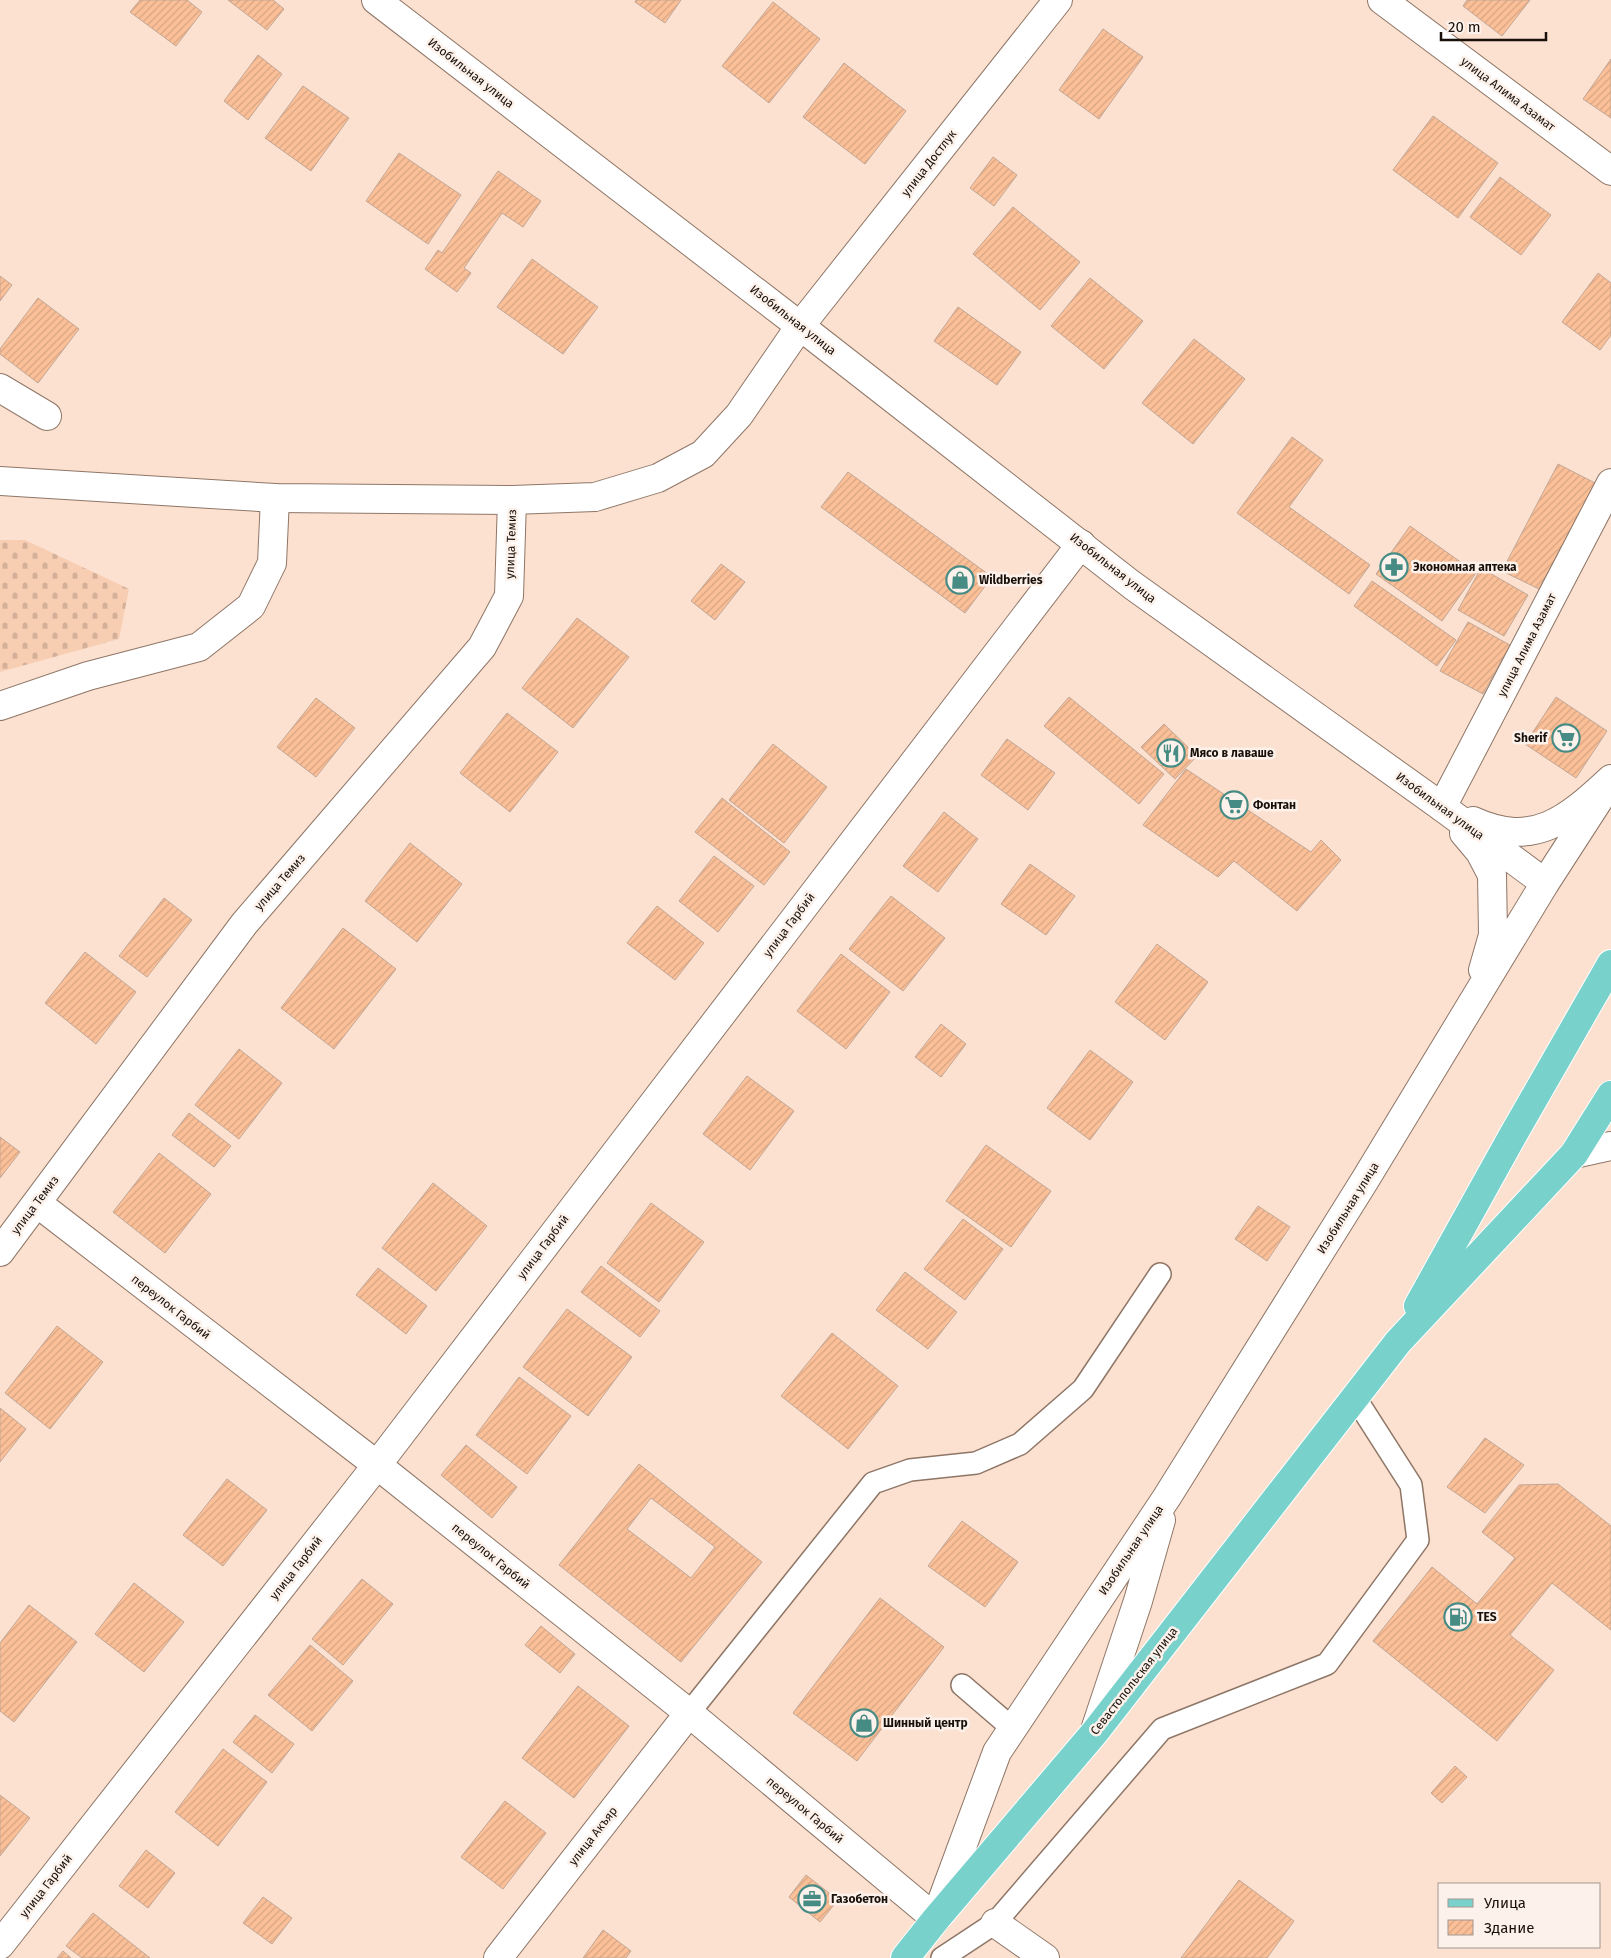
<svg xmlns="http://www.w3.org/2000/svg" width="1611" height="1958" viewBox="0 0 1611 1958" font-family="'Fira Sans',sans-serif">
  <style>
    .cemetery { fill: url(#cemetery-stones) }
    .building { fill: url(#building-hatch); stroke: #c1a797; fill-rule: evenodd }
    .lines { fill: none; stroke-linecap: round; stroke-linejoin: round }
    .service-casing { stroke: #8e7667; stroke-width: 24 }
    .minor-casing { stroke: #8e7667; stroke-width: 30 }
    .tertiary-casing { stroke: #8e7667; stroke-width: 30 }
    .secondary-casing { stroke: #8e7667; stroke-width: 30 }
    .primary-casing { stroke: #fff; stroke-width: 30 }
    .service { stroke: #fff; stroke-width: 21 }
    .minor { stroke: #fff; stroke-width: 28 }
    .tertiary { stroke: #fff; stroke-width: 28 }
    .secondary { stroke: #fff; stroke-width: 28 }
    .primary { stroke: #78d1cb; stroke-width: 28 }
    .labels { text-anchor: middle; stroke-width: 5; stroke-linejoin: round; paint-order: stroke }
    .street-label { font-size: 12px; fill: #19100a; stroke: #fdf2eb }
    .poi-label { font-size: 12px; font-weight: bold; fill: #19100a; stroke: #fdf2eb; text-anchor: start }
  </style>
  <defs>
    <pattern id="cemetery-stones" width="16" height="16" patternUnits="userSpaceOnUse" patternTransform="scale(1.25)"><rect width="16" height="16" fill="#f8ceb3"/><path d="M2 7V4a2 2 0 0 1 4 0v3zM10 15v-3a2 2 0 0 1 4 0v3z" fill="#d4b099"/></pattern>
    <pattern id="building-hatch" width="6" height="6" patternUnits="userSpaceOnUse" patternTransform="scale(1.25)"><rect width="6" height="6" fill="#fcc098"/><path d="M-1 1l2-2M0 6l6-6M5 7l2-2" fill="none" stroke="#d7a482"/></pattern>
  </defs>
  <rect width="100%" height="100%" fill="#fce1d0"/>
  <path class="cemetery" d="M 0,540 L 25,540 L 129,589 L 119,639 L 0,672 Z"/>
  <path class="building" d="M 140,0 L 187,0 L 202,12 L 176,46 L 130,12 Z
    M 228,0 L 273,0 L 284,9 L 267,30 Z
    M 636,0 L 681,0 L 665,23 L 635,2 Z
    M 1467,0 L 1530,0 L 1502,36 L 1463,6 Z
    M 773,2 L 820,39 L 769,103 L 722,66 Z
    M 1103,29 L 1143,57 L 1099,119 L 1059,90 Z
    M 258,55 L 282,74 L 248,120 L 224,101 Z
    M 1611,59 L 1611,118 L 1583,99 Z
    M 844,63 L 906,111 L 865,164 L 803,117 Z
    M 303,86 L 349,118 L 311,171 L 265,138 Z
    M 1433,116 L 1498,163 L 1458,218 L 1393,170 Z
    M 399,153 L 461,195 L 428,244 L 366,201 Z
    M 993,157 L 1017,175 L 994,206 L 970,188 Z
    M 498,171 L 541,201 L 523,227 L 502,213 L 464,268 L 471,273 L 457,292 L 425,269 L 438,250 L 442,253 Z
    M 1500,177 L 1551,215 L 1521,255 L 1470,217 Z
    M 1013,207 L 1080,262 L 1040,310 L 973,254 Z
    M 532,259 L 598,307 L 563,354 L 497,307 Z
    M 1598,273 L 1611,283 L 1611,335 L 1600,350 L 1562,322 Z
    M 0,276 L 12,285 L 0,301 Z
    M 1090,278 L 1143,321 L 1104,369 L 1051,326 Z
    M 38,298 L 79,329 L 38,383 L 0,354 L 0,349 Z
    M 958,307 L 1021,352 L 997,385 L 934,341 Z
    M 1194,339 L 1245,379 L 1193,444 L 1142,403 Z
    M 1292,437 L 1323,460 L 1289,507 L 1370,565 L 1349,594 L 1237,513 Z
    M 1558,464 L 1595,483 L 1539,589 L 1502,571 Z
    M 848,472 L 992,577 L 965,613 L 821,507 Z
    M 1410,526 L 1476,573 L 1442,621 L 1376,574 Z
    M 721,564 L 745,582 L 715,620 L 691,601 Z
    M 1481,568 L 1528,595 L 1504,636 L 1458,610 Z
    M 1372,581 L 1456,640 L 1437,666 L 1354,606 Z
    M 577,618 L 629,657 L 573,728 L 522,688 Z
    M 1468,622 L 1510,645 L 1483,694 L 1440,671 Z
    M 1069,697 L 1164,774 L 1139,804 L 1044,726 Z
    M 1556,697 L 1607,731 L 1576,778 L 1525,744 Z
    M 316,698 L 355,728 L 316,777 L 277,747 Z
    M 507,713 L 558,752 L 510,812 L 460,773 Z
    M 1164,724 L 1197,756 L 1175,779 L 1141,747 Z
    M 1007,739 L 1055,773 L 1028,810 L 981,775 Z
    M 773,744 L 827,787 L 784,843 L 729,800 Z
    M 1186,769 L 1311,852 L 1321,840 L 1341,860 L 1297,911 L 1234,861 L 1218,877 L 1143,825 Z
    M 722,798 L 790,852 L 764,885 L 695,832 Z
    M 944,812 L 978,839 L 938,892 L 903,866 Z
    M 410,843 L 462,884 L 417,942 L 365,901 Z
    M 714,856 L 754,886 L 718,932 L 679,901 Z
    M 1030,864 L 1075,896 L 1046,935 L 1001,904 Z
    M 891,896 L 945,938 L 903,991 L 849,949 Z
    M 164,898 L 192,920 L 147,977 L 119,956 Z
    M 657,906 L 704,943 L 675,980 L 627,943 Z
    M 343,928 L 396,969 L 334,1049 L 281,1008 Z
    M 1157,944 L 1208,982 L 1165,1040 L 1115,1002 Z
    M 85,952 L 136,992 L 96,1044 L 45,1003 Z
    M 841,954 L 890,992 L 846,1049 L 797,1011 Z
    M 941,1024 L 966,1044 L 941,1077 L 915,1057 Z
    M 239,1049 L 282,1083 L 239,1139 L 195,1105 Z
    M 1090,1050 L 1133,1082 L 1090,1140 L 1047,1108 Z
    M 747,1076 L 794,1111 L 750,1170 L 703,1134 Z
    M 189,1113 L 231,1146 L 214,1167 L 172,1135 Z
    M 0,1137 L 20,1152 L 0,1178 Z
    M 986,1145 L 1051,1191 L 1011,1247 L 946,1201 Z
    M 159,1153 L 211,1194 L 165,1253 L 113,1212 Z
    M 433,1183 L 487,1226 L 436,1291 L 382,1248 Z
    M 651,1203 L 704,1242 L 659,1302 L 607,1263 Z
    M 1258,1206 L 1290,1227 L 1267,1261 L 1235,1239 Z
    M 963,1219 L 1003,1249 L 965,1300 L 924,1269 Z
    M 601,1266 L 660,1311 L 640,1337 L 581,1292 Z
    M 378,1268 L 427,1306 L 406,1334 L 356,1295 Z
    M 905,1272 L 957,1312 L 928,1349 L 876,1310 Z
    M 567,1309 L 632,1357 L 588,1416 L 523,1367 Z
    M 57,1326 L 103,1362 L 50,1429 L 5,1393 Z
    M 832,1333 L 898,1386 L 848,1449 L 781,1396 Z
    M 519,1377 L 571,1416 L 527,1474 L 476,1435 Z
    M 0,1408 L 26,1429 L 0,1462 Z
    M 1485,1438 L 1524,1465 L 1485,1513 L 1447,1487 Z
    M 466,1445 L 517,1487 L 492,1518 L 441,1475 Z
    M 639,1464 L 762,1562 L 681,1662 L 559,1565 ZM 651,1498 L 715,1547 L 691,1578 L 627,1529 Z
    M 227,1479 L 267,1510 L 223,1566 L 183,1535 Z
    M 1558,1484 L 1611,1526 L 1611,1630 L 1552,1583 L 1510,1635 L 1554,1670 L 1497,1741 L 1373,1641 L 1432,1567 L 1477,1604 L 1515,1558 L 1482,1532 L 1519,1485 Z
    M 962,1521 L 1018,1562 L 985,1607 L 928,1566 Z
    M 362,1579 L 393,1604 L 343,1665 L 312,1639 Z
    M 134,1583 L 184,1622 L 144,1672 L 95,1634 Z
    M 880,1598 L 944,1647 L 857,1761 L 793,1713 Z
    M 29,1605 L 77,1642 L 14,1722 L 0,1711 L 0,1643 Z
    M 541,1626 L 575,1654 L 560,1673 L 525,1645 Z
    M 310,1645 L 353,1681 L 312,1731 L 268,1695 Z
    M 578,1686 L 629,1726 L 574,1798 L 522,1758 Z
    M 255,1715 L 294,1744 L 272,1773 L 233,1742 Z
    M 223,1749 L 267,1782 L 218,1846 L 175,1812 Z
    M 1455,1766 L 1467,1777 L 1442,1803 L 1431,1793 Z
    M 0,1795 L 30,1818 L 0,1856 Z
    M 505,1801 L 546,1833 L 503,1889 L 461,1857 Z
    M 146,1850 L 175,1873 L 148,1908 L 119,1886 Z
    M 806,1875 L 838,1900 L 820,1922 L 789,1897 Z
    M 1239,1880 L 1294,1921 L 1267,1958 L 1181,1958 Z
    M 263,1897 L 292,1918 L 272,1944 L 243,1923 Z
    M 93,1913 L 150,1958 L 82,1958 L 66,1946 Z
    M 603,1930 L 631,1951 L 626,1958 L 583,1958 Z
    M 63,1951 L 71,1958 L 57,1958 Z"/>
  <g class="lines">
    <g class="service-casing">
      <path id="service" d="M 962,1685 L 1012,1728
        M 689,1713 L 873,1483 L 910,1470 L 976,1463 L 1020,1444 L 1083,1389 L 1160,1274
        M 942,1958 L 995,1923 L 1162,1729 L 1327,1664 L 1418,1540 L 1411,1485 L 1356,1399"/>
    </g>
    <g class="minor-casing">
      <path id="minor" d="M 1382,0 L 1611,171
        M 800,326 L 1058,0
        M 0,388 L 47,416
        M 0,706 L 88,676 L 199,647 L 251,606 L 272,563 L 275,498
        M 1442,807 L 1611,483
        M 1574,1154 L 1611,1146
        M 37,1203 L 377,1465 L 689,1713 L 936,1919
        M 0,1252 L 244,924 L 482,647 L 509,596 L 512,500
        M 995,1923 L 1045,1958
        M 0,1945 L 377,1465 L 1081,544
        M 498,1958 L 689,1713"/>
    </g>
    <g class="tertiary-casing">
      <path id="tertiary" d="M 0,481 L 275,498 L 512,500 L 595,497 L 658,478 L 703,454 L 739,415 L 800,326"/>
    </g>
    <g class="secondary-casing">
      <path id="secondary" d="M 376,0 L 800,326 L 1132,585 L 1442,807 L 1545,883 L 1365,1180 L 1167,1497 L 997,1752 L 936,1917
        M 1473,821 C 1534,849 1568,819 1611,779
        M 1464,833 L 1480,852 L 1492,875 L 1493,935 L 1483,970
        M 1545,883 L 1598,801
        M 1096,1727 L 1138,1601 L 1161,1520"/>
    </g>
    <g class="primary-casing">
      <path id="primary" d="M 1418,1306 L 1513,1135 L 1611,964
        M 905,1958 L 936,1919 L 1095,1732 L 1398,1342 L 1574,1154 L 1611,1095"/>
    </g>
    <use href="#service" class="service"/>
    <use href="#minor" class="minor"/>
    <use href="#tertiary" class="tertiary"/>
    <use href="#secondary" class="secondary"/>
    <use href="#primary" class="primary"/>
  </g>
  <defs>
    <g id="pharmacy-ring" transform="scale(1.4375)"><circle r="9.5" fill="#fdf2eb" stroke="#468c85" stroke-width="1.5"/><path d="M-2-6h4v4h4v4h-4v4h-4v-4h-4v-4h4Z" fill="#468c85"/></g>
    <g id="shop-ring" transform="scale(1.4375)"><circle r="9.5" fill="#fdf2eb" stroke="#468c85" stroke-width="1.5"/><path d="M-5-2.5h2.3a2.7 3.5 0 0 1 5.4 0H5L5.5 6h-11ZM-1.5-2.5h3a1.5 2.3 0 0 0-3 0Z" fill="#468c85"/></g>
    <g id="supermarket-ring" transform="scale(1.4375)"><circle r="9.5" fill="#fdf2eb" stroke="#468c85" stroke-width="1.5"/><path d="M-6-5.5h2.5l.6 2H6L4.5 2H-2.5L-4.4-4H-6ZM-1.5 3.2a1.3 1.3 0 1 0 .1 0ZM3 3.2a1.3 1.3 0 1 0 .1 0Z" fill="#468c85"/></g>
    <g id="restaurant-ring" transform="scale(1.4375)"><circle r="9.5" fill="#fdf2eb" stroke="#468c85" stroke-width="1.5"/><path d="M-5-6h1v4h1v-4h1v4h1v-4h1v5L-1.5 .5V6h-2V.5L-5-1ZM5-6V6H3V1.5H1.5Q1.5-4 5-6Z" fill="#468c85"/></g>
    <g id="fuel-ring" transform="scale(1.4375)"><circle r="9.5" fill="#fdf2eb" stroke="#468c85" stroke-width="1.5"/><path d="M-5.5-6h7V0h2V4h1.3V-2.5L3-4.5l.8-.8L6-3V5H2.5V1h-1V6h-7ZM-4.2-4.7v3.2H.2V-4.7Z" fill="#468c85"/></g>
    <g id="office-ring" transform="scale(1.4375)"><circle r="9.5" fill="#fdf2eb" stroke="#468c85" stroke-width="1.5"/><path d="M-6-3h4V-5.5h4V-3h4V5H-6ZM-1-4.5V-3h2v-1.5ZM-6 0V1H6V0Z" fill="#468c85"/></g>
  </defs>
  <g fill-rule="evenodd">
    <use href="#pharmacy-ring" x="1394" y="567"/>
    <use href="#shop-ring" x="960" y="580"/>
    <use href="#supermarket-ring" x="1566" y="738"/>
    <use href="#restaurant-ring" x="1171" y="753"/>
    <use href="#supermarket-ring" x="1234" y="805"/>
    <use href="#fuel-ring" x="1458" y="1617"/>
    <use href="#shop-ring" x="864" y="1723"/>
    <use href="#office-ring" x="812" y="1899"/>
  </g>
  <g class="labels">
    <g class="street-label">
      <text transform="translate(471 73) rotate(38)" y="4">Изобильная улица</text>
      <text transform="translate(1508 94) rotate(37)" y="4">улица Алима Азамат</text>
      <text transform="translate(929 163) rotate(-52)" y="4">улица Достлук</text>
      <text transform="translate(793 320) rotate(38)" y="4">Изобильная улица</text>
      <text transform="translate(511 544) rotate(-88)" y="4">улица Темиз</text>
      <text transform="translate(1113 568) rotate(38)" y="4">Изобильная улица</text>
      <text transform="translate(1527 645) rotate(-63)" y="4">улица Алима Азамат</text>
      <text transform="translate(1440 806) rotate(36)" y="4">Изобильная улица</text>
      <text transform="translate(280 882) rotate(-49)" y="4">улица Темиз</text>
      <text transform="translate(789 925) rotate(-53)" y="4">улица Гарбий</text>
      <text transform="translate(35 1205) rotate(-53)" y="4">улица Темиз</text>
      <text transform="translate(1348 1208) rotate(-58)" y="4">Изобильная улица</text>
      <text transform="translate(543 1247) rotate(-53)" y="4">улица Гарбий</text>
      <text transform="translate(171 1307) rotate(38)" y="4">переулок Гарбий</text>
      <text transform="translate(1131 1550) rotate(-56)" y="4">Изобильная улица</text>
      <text transform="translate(491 1556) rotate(39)" y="4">переулок Гарбий</text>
      <text transform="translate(296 1568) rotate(-52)" y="4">улица Гарбий</text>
      <text transform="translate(1134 1681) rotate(-52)" y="4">Севастопольская улица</text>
      <text transform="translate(805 1810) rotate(40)" y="4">переулок Гарбий</text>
      <text transform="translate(593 1836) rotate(-52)" y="4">улица Акъяр</text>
      <text transform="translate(46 1886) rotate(-52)" y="4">улица Гарбий</text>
    </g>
    <g class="poi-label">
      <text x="1413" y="571">Экономная аптека</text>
      <text x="979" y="584">Wildberries</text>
      <text x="1547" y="742" text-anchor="end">Sherif</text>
      <text x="1190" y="757">Мясо в лаваше</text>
      <text x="1253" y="809">Фонтан</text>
      <text x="1477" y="1621">TES</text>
      <text x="883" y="1727">Шинный центр</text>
      <text x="831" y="1903">Газобетон</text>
    </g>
  </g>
  <rect x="1438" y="1883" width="162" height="65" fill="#fdf2eb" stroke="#a29891"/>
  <rect x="1448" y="1899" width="25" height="8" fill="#78d1cb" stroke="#a29891"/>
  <text x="1484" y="1908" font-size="15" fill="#19100a">Улица</text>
  <rect x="1448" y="1920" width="25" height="15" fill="url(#building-hatch)" stroke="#a29891"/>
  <text x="1484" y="1933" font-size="15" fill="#19100a">Здание</text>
  <path d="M1441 32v8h105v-8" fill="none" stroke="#19100a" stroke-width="2.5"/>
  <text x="1448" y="32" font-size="15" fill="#19100a" stroke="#fdf2eb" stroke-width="4" paint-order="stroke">20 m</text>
</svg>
